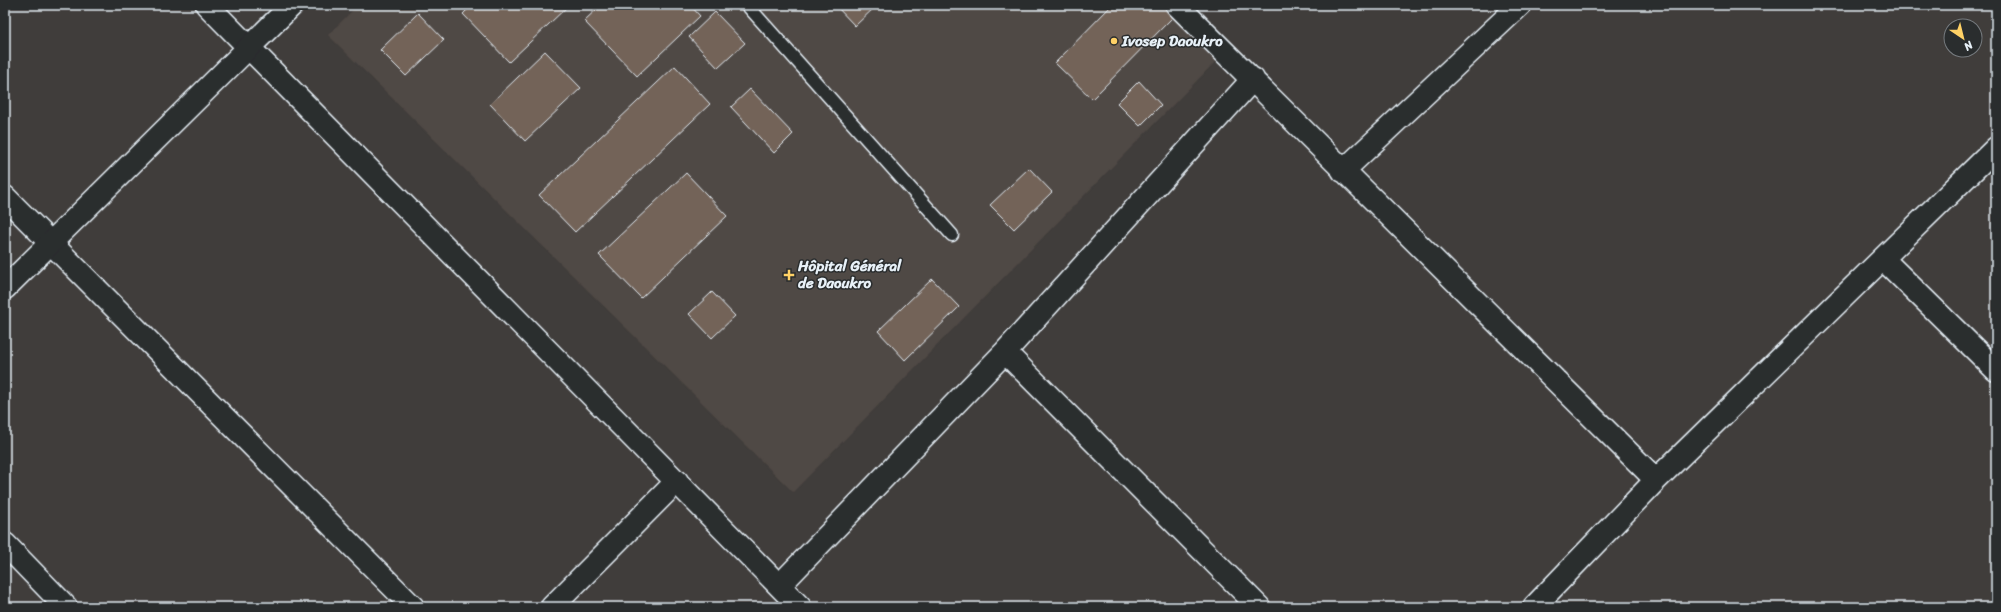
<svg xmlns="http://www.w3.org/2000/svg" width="2001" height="612" viewBox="0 0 2001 612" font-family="Sriracha,sans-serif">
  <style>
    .built { fill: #4f4844 }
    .building { fill: #736359; stroke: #e8f1f8 }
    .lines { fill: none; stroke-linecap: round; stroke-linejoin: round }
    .service-casing { stroke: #e8f1f8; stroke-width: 15 }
    .minor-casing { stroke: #e8f1f8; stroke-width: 25 }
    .secondary-casing { stroke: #e8f1f8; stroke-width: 25 }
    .service { stroke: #2a2d2e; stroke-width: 12 }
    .minor { stroke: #2a2d2e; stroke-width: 22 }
    .secondary { stroke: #2a2d2e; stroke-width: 22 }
    .poi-dot { fill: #ffd166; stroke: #2a2d2e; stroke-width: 1.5 }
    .labels { text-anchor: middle; stroke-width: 3; stroke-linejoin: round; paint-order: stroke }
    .poi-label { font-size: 15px; font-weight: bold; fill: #e8f1f8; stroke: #2a2d2e; text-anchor: start }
  </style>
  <rect width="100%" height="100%" fill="#403d3b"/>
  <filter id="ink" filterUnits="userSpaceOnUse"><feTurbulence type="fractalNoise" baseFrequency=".025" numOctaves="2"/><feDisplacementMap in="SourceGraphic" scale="8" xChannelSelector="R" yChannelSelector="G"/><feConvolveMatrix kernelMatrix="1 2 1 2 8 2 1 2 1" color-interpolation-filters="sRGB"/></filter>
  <g filter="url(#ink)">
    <path class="built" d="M 358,5 L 1164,5 L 1219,58 L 793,492 L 328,35 Z"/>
    <path class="building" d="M 472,5 L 569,5 L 509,62 L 463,14 Z
      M 601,5 L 690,5 L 700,16 L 637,76 L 584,21 Z
      M 835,5 L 877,5 L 855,26 Z
      M 1112,5 L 1164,5 L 1174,16 L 1092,99 L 1055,63 Z
      M 715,12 L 745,43 L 718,68 L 689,37 Z
      M 418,13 L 444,40 L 406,76 L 380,50 Z
      M 545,51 L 581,88 L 525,141 L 490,104 Z
      M 675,66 L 710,104 L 575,232 L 539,195 Z
      M 1139,81 L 1161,105 L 1140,126 L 1117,103 Z
      M 750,89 L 793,134 L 774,153 L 731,107 Z
      M 1029,168 L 1052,192 L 1014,229 L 990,205 Z
      M 686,173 L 727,216 L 641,298 L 599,255 Z
      M 932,279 L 959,307 L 905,360 L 878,331 Z
      M 712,292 L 735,316 L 712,338 L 689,314 Z"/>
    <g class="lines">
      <g class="service-casing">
        <path id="service" d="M 747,5 L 952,235"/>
      </g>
      <g class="minor-casing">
        <path id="minor" d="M 207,5 L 800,607
          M 1177,5 L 1656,480
          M 1343,171 L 1520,5
          M 5,197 L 413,607
          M 1883,259 L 1996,370
          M 1005,352 L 1259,607
          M 5,544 L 66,607
          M 780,585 L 1005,352 L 1253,79
          M 552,607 L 677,481
          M 1534,607 L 1656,480 L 1996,148"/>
      </g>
      <g class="secondary-casing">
        <path id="secondary" d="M 5,288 L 292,5"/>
      </g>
      <use href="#service" class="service"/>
      <use href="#minor" class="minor"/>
      <use href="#secondary" class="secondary"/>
    </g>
  </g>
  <g class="poi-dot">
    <circle cx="1114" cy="41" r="4"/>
    <path d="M787 269h4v4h4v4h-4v4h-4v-4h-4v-4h4z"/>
  </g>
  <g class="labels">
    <g class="poi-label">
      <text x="1122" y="46">Ivosep Daoukro</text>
      <text x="798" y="271">Hôpital Général<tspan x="798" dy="17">de Daoukro</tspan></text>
    </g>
  </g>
  <rect width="2001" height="612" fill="none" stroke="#2a2d2e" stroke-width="20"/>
  <rect x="10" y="10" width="1981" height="592" fill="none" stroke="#e8f1f8" stroke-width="1.5" filter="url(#ink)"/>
  <g transform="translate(1963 38) rotate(145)"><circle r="19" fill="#2a2d2e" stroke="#767b7f"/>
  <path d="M0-3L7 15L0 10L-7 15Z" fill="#ffd166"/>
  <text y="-6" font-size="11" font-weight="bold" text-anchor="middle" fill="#e8f1f8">N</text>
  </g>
</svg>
